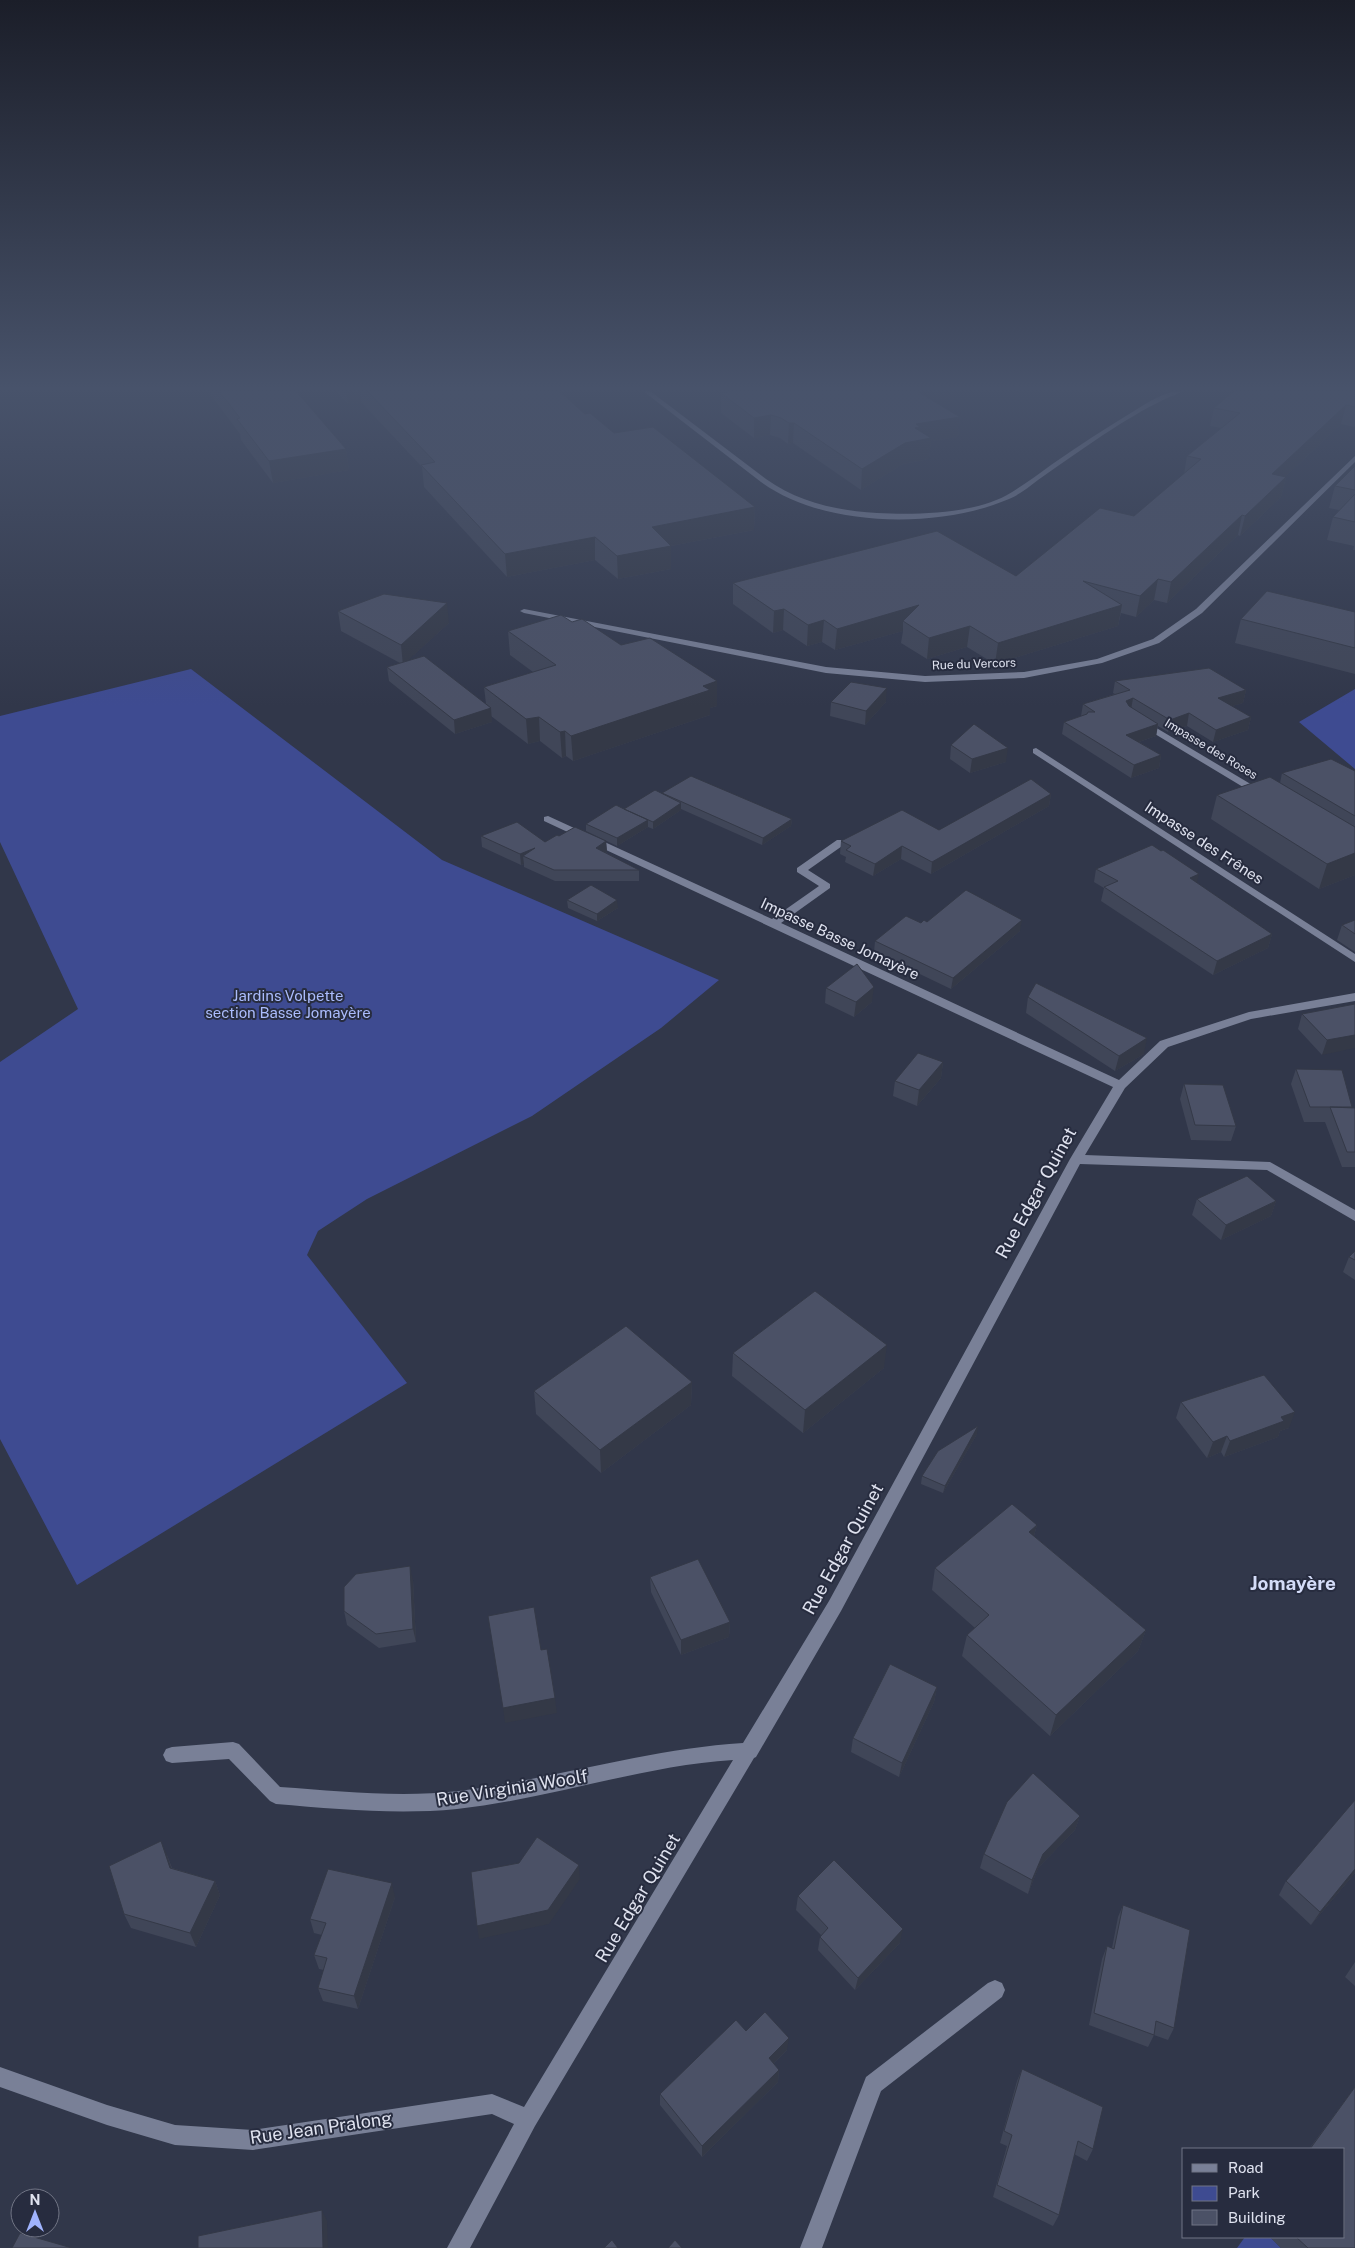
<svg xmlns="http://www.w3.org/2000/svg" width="1355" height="2248" viewBox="0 0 1355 2248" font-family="'Public Sans',sans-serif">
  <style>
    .green { fill: #3e4b91 }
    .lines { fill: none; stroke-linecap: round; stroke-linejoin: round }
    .minor { fill: #798097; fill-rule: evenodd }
    .wall { fill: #404658 }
    .shaded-wall { fill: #343947 }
    .building { fill: #4b5166; stroke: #343947 }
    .labels { text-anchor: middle; stroke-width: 4; stroke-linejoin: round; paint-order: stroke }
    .far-street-label { font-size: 12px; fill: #dfe2ef; stroke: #272c3f }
    .street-label { font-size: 15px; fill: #dfe2ef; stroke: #272c3f }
    .park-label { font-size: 15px; fill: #abbcfd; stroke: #272c3f }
    .near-street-label { font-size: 18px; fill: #dfe2ef; stroke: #272c3f }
    .near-neighbourhood-label { font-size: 19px; font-weight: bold; fill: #d4dcf8; stroke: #272c3f }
  </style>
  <rect width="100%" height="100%" fill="#31374a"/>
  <path class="green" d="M 191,669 L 442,860 L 719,980 L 661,1028 L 532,1116 L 367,1199 L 318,1231 L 307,1255 L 407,1383 L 77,1585 L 0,1439 L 0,1062 L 78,1009 L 0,842 L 0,716 Z
    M 1355,689 L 1355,769 L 1299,722 Z
    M 1245,2237 L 1270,2237 L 1281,2248 L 1237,2248 Z"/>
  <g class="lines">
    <path class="minor" d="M 643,391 L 650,391 L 766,479 C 798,502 838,511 877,513 C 916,515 973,514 1007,495 C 1023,486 1037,475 1051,465 C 1078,446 1106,428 1134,411 C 1149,402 1164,391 1182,391 C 1177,395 1171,396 1165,399 C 1144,409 1123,422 1103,435 C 1081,450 1059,465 1038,480 C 1029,487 1019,495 1009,499 C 939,529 824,528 761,482 Z
      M 1355,456 L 1355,462 L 1202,613 L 1159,643 L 1102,663 L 1024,678 L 925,682 L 826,673 L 524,613 L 520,611 L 524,609 L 826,667 L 925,676 L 1024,672 L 1097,659 L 1153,639 L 1196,609 Z
      M 1143,720 L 1264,792 L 1266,794 L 1264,796 L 1258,796 L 1140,725 L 1140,721 Z
      M 1036,748 L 1355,954 L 1355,962 L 1033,753 L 1033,749 Z
      M 548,816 L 772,919 L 819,886 L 797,872 L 797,868 L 837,840 L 845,840 L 845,844 L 808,870 L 830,884 L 830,888 L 781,923 L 1119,1080 L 1160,1041 L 1249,1012 L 1355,993 L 1355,1001 L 1251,1019 L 1168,1047 L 1125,1088 L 1085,1155 L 1270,1162 L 1355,1210 L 1355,1221 L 1267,1170 L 1080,1164 L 841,1611 L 756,1757 L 754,1758 L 535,2126 L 470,2248 L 447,2248 L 514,2124 L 492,2114 L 253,2150 L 175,2145 L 107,2125 L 0,2087 L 0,2067 L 107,2105 L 175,2125 L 253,2130 L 492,2094 L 524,2107 L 733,1760 C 640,1766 550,1799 457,1809 C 397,1815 336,1809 276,1804 L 270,1801 L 229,1759 L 172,1763 L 166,1761 L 163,1755 L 166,1749 L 172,1747 L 233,1742 L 239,1744 L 280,1787 C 339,1791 399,1798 459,1791 C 554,1779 647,1749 743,1743 L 829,1601 L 1070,1159 L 1113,1087 L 544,821 L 544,817 Z
      M 995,1980 L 1002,1983 L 1005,1990 L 1002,1997 L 881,2091 L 822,2248 L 800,2248 L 866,2077 L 988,1983 Z"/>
  </g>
  <path class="wall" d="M 208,391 L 296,391 L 346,449 L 349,470 L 273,483 L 241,440 L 240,434 Z
    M 336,391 L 559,391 L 585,414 L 614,433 L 755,507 L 754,530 L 671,546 L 671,569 L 634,576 L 618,579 L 595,560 L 507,577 L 424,487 L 422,467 L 361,402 L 348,404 Z
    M 719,391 L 954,391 L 952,403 L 941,405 L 960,417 L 958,437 L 931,441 L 929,459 L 903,464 L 861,490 L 793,443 L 788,444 L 780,438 L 770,435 L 754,438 L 721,413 L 721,393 Z
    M 1355,391 L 1355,426 L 1354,427 L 1341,424 L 1322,442 L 1285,477 L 1286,477 L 1281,497 L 1240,536 L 1238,535 L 1167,603 L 1154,600 L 1136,617 L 1121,613 L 1118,626 L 995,664 L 967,647 L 927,659 L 901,643 L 903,631 L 835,650 L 822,642 L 807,646 L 783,630 L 773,633 L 733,604 L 733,583 L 1016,576 L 1134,516 L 1184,474 L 1187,456 L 1221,428 L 1210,426 L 1214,408 Z
    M 1355,466 L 1355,550 L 1353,550 L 1354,546 L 1327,540 L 1333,517 L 1339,510 L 1329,508 L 1335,486 Z
    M 338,611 L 449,623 L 407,661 L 486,704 L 484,687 L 533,672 L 510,655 L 508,631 L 572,622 L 621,645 L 717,706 L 710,708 L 710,715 L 573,761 L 566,756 L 562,758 L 540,741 L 528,744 L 491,716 L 492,722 L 455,734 L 389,681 L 387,667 L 400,663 L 341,631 Z
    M 1355,612 L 1355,674 L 1235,643 L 1241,619 Z
    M 1115,681 L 1246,690 L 1243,703 L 1232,706 L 1251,717 L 1248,730 L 1213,742 L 1187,726 L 1168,732 L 1158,726 L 1156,736 L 1139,742 L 1161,755 L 1159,768 L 1131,778 L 1062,734 L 1064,722 L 1081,716 L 1083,704 L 1115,694 L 1113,693 Z
    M 831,702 L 886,702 L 865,725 L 830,716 Z
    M 951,745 L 1006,762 L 970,773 L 950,759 Z
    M 1355,771 L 1355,875 L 1319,889 L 1211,819 L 1217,795 L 1280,783 L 1282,773 Z
    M 662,794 L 792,819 L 791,826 L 762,845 L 681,809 L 681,810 L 653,829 L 648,827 L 617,846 L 586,831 L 586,824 Z
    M 1051,794 L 1049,806 L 931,874 L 901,859 L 873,876 L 845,862 L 846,857 L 840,854 L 841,841 L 939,830 Z
    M 481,836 L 545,842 L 559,836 L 606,841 L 607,852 L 606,853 L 639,870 L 639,881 L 555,881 L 524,867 L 524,864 L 521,865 L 482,847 Z
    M 1161,851 L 1197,883 L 1272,934 L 1268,948 L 1213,975 L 1101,901 L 1104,888 L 1094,882 L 1096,869 Z
    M 567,900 L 618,908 L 597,921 L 568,908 Z
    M 1355,920 L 1355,952 L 1337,940 L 1342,925 Z
    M 921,923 L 1020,931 L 951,989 L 874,952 L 875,941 Z
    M 826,988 L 872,1002 L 854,1017 L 825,1003 Z
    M 1028,997 L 1144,1054 L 1115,1071 L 1026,1013 Z
    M 1355,1004 L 1322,1055 L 1298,1029 L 1302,1014 Z
    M 943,1062 L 941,1078 L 917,1106 L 893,1096 L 895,1081 Z
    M 1296,1069 L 1352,1108 L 1355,1108 L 1355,1167 L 1342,1167 L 1325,1122 L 1304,1122 L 1291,1084 Z
    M 1184,1084 L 1236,1126 L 1231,1141 L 1191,1140 L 1180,1099 Z
    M 1197,1199 L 1276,1201 L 1271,1216 L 1221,1240 L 1192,1215 Z
    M 1355,1251 L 1355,1280 L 1343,1272 L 1349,1257 Z
    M 733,1353 L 884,1368 L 803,1433 L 732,1376 Z
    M 692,1382 L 691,1405 L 601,1473 L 536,1414 L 534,1391 Z
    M 1181,1402 L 1289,1428 L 1280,1431 L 1278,1437 L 1224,1457 L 1221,1452 L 1207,1458 L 1176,1418 Z
    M 977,1434 L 943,1493 L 921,1484 L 922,1476 Z
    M 1037,1525 L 1034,1536 L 1146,1630 L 1138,1651 L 1050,1736 L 962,1656 L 967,1635 L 975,1628 L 932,1590 L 935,1568 Z
    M 650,1577 L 730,1622 L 729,1637 L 681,1655 L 651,1592 Z
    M 413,1580 L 416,1642 L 379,1648 L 347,1625 L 344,1611 Z
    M 937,1687 L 934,1702 L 899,1777 L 851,1752 L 853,1738 Z
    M 1080,1816 L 1075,1830 L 1038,1868 L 1028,1894 L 980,1868 L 984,1854 Z
    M 167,1855 L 172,1868 L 215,1881 L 220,1895 L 196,1947 L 131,1928 L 124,1914 Z
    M 1355,1873 L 1311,1925 L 1279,1895 L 1286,1881 Z
    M 798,1896 L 900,1943 L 855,1990 L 818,1950 L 820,1937 L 821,1935 L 796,1910 Z
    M 395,1897 L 358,2009 L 323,2001 L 318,1988 L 324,1970 L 319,1969 L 314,1955 L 322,1935 L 314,1933 L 310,1919 Z
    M 1123,1905 L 1174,2028 L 1168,2040 L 1154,2035 L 1148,2047 L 1089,2025 L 1102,1959 L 1107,1946 L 1112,1948 L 1118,1917 Z
    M 1355,1962 L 1355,1986 L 1345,1977 Z
    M 746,2031 L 787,2050 L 773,2064 L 779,2070 L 778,2082 L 702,2157 L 660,2105 L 660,2094 Z
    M 1022,2069 L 1093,2149 L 1087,2161 L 1074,2154 L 1059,2215 L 1053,2226 L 993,2197 L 1007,2146 L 1000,2143 L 1017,2081 Z
    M 1355,2087 L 1355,2248 L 1281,2248 L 1270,2237 L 1344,2237 L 1344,2149 L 1309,2149 Z"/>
  <path class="shaded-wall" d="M 346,391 L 360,391 L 361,402 L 348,404 Z
    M 916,391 L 954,391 L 952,403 L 914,410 Z
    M 1346,405 L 1341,424 L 1267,494 L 1272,474 Z
    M 771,415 L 770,435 L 754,438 L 754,418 Z
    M 960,417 L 958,437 L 931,441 L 929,459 L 903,464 L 861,490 L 862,469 L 916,424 Z
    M 789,423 L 794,423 L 793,443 L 788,444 Z
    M 346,449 L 349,470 L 273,483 L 269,461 Z
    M 1286,477 L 1281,497 L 1240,536 L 1245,516 Z
    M 755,507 L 754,530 L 671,546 L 671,569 L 618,579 L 617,556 L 652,527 Z
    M 1242,515 L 1238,535 L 1167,603 L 1171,582 Z
    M 595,537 L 595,560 L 507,577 L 505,554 Z
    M 1158,579 L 1154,600 L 1136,617 L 1140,596 Z
    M 447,603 L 449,623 L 403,665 L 401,645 Z
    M 919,605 L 903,621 L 903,631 L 835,650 L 837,629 Z
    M 1122,605 L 1118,626 L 995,664 L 998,643 Z
    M 784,609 L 783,630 L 773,633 L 774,611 Z
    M 824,620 L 822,642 L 807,646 L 808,625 Z
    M 970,626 L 967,647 L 927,659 L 929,638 Z
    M 717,681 L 717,706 L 710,708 L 710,715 L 573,761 L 571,736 L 703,686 Z
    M 887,688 L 886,702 L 865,725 L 866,711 Z
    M 1246,690 L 1243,703 L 1215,711 L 1218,698 Z
    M 1133,698 L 1131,710 L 1124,713 L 1126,701 Z
    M 491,708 L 492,722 L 455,734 L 454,720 Z
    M 1189,713 L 1187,726 L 1168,732 L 1170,720 Z
    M 539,717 L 540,741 L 528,744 L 526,719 Z
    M 1251,717 L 1248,730 L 1213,742 L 1216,730 Z
    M 1158,724 L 1156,736 L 1124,747 L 1126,735 Z
    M 565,731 L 566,756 L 562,758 L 560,732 Z
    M 1008,748 L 1006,762 L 970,773 L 972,759 Z
    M 1161,755 L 1159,768 L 1131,778 L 1134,765 Z
    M 1051,794 L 1049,806 L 931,874 L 932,862 Z
    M 681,803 L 681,810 L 653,829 L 653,822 Z
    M 792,819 L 791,826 L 762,845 L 763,838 Z
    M 648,820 L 648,827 L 617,846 L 617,838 Z
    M 606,841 L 607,852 L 596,859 L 596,848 Z
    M 902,846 L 901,859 L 873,876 L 875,864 Z
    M 535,848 L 523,856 L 524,864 L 521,865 L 520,854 Z
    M 1355,853 L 1355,875 L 1319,889 L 1327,864 Z
    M 1199,874 L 1196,888 L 1190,878 Z
    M 617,900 L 618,908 L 597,921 L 597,914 Z
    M 1022,920 L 1020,931 L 951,989 L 953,978 Z
    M 1272,934 L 1268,948 L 1213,975 L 1217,961 Z
    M 874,987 L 872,1002 L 854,1017 L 856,1002 Z
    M 1355,1035 L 1355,1048 L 1322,1055 L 1327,1040 Z
    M 1147,1038 L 1144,1054 L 1115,1071 L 1119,1056 Z
    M 943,1062 L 941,1078 L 917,1106 L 919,1090 Z
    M 1276,1201 L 1271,1216 L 1221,1240 L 1226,1225 Z
    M 887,1345 L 884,1368 L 803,1433 L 805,1410 Z
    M 692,1382 L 691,1405 L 601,1473 L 600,1450 Z
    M 1295,1412 L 1289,1428 L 1280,1431 L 1278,1437 L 1224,1457 L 1230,1441 L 1281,1417 Z
    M 978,1426 L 977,1434 L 943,1493 L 945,1486 Z
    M 1227,1436 L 1221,1452 L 1207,1458 L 1213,1442 Z
    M 1037,1525 L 1031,1546 L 1029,1532 Z
    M 410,1566 L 413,1580 L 416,1642 L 413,1629 Z
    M 730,1622 L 729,1637 L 681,1655 L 681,1640 Z
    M 1146,1630 L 1138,1651 L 1050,1736 L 1056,1715 Z
    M 937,1687 L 934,1702 L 899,1777 L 902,1763 Z
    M 555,1698 L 557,1713 L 505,1723 L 503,1708 Z
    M 1080,1816 L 1075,1830 L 1038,1868 L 1028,1894 L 1032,1880 L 1043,1854 Z
    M 161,1841 L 167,1855 L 176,1882 L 170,1868 Z
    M 579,1865 L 580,1879 L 549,1924 L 479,1939 L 477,1926 Z
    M 1355,1869 L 1355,1873 L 1311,1925 L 1320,1912 Z
    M 215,1881 L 220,1895 L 196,1947 L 190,1933 Z
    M 392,1883 L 395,1897 L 358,2009 L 354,1996 Z
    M 903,1929 L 900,1943 L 855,1990 L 858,1978 Z
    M 789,2038 L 787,2050 L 767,2070 L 769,2058 Z
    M 779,2070 L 778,2082 L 702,2157 L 702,2146 Z
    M 322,2210 L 327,2221 L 328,2248 L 323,2248 Z"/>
  <path class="building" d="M 219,391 L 296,391 L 346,449 L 269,461 L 237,419 L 240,418 Z
    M 367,391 L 559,391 L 585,414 L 590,413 L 614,433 L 653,427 L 755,507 L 652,527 L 671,546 L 633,553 L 617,556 L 595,537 L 505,554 L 421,465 L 435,462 Z
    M 733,391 L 917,391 L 960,417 L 916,424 L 920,427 L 915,428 L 931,438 L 905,443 L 862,469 L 794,423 L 789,423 L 781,418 L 771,415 L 754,418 L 721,393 Z
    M 1234,391 L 1355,391 L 1355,407 L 1346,405 L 1272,474 L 1286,477 L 1245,516 L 1242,515 L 1171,582 L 1158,579 L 1140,596 L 1083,581 L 1122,605 L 998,643 L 970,626 L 929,638 L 903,621 L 919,605 L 837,629 L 824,620 L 808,625 L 784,609 L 774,611 L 733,583 L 937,531 L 1016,576 L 1100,508 L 1134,516 L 1201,459 L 1187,456 L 1240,413 L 1214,408 Z
    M 1355,466 L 1355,490 L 1335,486 Z
    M 1355,494 L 1355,522 L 1333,517 Z
    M 1267,591 L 1355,612 L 1355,648 L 1241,619 Z
    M 384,594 L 447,603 L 401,645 L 338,611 Z
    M 561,615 L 572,622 L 582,619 L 621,645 L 650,638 L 717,681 L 703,686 L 710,690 L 571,736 L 565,731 L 560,732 L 539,717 L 526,719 L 484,687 L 556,665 L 508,631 Z
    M 424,656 L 491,708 L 454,720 L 387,667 Z
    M 1209,668 L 1246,690 L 1218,698 L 1251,717 L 1216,730 L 1189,713 L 1170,720 L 1133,698 L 1126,701 L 1129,706 L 1158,724 L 1126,735 L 1161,755 L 1134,765 L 1064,722 L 1087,714 L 1088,712 L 1095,712 L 1083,704 L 1130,690 L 1115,681 Z
    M 851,682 L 887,688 L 866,711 L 831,702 Z
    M 974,724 L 1008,748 L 972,759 L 951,745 Z
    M 1331,759 L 1355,771 L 1355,816 L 1282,773 Z
    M 691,776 L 792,819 L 763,838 L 662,793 Z
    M 1270,777 L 1355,827 L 1355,853 L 1327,864 L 1217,795 Z
    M 1031,779 L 1051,794 L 932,862 L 902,846 L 875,864 L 846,850 L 851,846 L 841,841 L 902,810 L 939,830 Z
    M 655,790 L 681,803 L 653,822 L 624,809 L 648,820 L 617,838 L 586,824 L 616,805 L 624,809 Z
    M 517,822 L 545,842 L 557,835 L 559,836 L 575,827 L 606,841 L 596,848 L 639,870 L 554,870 L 523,856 L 535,848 L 520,854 L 481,836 Z
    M 1152,845 L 1161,851 L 1163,850 L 1199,874 L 1190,878 L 1272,934 L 1217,961 L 1104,887 L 1118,881 L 1096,869 Z
    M 591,885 L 617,900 L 597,914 L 567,900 Z
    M 966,890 L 1022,920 L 953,978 L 875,941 L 906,916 L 921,923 L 924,920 L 927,922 Z
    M 1355,920 L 1355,934 L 1342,925 Z
    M 857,964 L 874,987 L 856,1002 L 826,988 Z
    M 1036,983 L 1147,1038 L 1119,1056 L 1028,997 Z
    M 1355,1004 L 1355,1035 L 1327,1040 L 1302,1014 Z
    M 918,1053 L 943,1062 L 919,1090 L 895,1081 Z
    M 1296,1069 L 1342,1070 L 1352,1107 L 1310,1107 Z
    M 1184,1084 L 1223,1085 L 1236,1126 L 1195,1125 Z
    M 1330,1107 L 1355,1108 L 1355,1152 L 1347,1152 Z
    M 1247,1176 L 1276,1201 L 1226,1225 L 1197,1199 Z
    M 1355,1251 L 1355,1260 L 1349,1257 Z
    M 815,1291 L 887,1345 L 805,1410 L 733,1353 Z
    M 626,1326 L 692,1382 L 600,1450 L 534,1391 Z
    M 1264,1375 L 1295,1412 L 1281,1417 L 1284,1421 L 1230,1441 L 1227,1436 L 1213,1442 L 1181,1402 Z
    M 978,1426 L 945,1486 L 922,1476 L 938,1451 Z
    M 1012,1504 L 1037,1525 L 1029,1532 L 1146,1630 L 1056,1715 L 967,1635 L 989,1615 L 935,1568 Z
    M 698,1559 L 730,1622 L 681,1640 L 650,1577 Z
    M 410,1566 L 413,1629 L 376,1634 L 344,1611 L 344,1587 L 356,1574 Z
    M 534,1607 L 541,1650 L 547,1649 L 555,1698 L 503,1708 L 488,1616 Z
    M 890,1664 L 937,1687 L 902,1763 L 853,1738 Z
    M 1033,1773 L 1080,1816 L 1043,1854 L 1032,1880 L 984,1854 L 1007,1802 Z
    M 1355,1800 L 1355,1869 L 1320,1912 L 1286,1881 Z
    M 537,1837 L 579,1865 L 548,1910 L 477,1926 L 471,1872 L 519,1863 Z
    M 161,1841 L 170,1868 L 215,1881 L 190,1933 L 124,1914 L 109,1866 Z
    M 834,1860 L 903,1929 L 858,1978 L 820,1937 L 828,1928 L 798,1896 Z
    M 328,1869 L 392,1883 L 354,1996 L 318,1988 L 327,1958 L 314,1955 L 326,1923 L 310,1919 Z
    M 1123,1905 L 1190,1930 L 1174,2028 L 1156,2021 L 1154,2035 L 1094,2013 L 1107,1946 L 1114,1949 Z
    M 765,2012 L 789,2038 L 769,2058 L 779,2070 L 702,2146 L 660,2094 L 736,2020 L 746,2031 Z
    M 1022,2069 L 1103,2107 L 1093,2149 L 1078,2141 L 1059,2215 L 997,2185 L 1012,2135 L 1004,2131 Z
    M 1355,2087 L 1355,2248 L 1308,2248 L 1296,2237 L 1344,2237 L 1344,2149 L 1310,2149 Z
    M 322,2210 L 323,2248 L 198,2248 L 198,2236 Z
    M 20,2233 L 72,2248 L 12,2248 Z
    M 612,2240 L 618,2248 L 604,2248 Z
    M 675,2240 L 682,2248 L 668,2248 Z"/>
  <linearGradient id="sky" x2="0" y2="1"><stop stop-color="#1b1e29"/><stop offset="0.55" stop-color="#48536b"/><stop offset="1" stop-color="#48536b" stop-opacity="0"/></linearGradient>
  <rect width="1355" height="706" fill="url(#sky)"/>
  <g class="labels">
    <g class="far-street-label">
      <text transform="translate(974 664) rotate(-2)" y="4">Rue du Vercors</text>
      <text transform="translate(1211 749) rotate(31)" y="4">Impasse des Roses</text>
    </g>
    <g class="street-label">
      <text transform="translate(1204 843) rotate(33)" y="5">Impasse des Frênes</text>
      <text transform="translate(840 939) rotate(25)" y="5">Impasse Basse Jomayère</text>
    </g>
    <g class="park-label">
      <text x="288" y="1001">Jardins Volpette<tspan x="288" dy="17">section Basse Jomayère</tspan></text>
    </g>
    <g class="near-street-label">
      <text transform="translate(1036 1193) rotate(-61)" y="6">Rue Edgar Quinet</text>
      <text transform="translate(843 1549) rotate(-61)" y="6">Rue Edgar Quinet</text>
      <text transform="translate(512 1788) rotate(-9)" y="6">Rue Virginia Woolf</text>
      <text transform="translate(638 1898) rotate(-59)" y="6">Rue Edgar Quinet</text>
      <text transform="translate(321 2128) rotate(-8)" y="6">Rue Jean Pralong</text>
    </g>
    <g class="near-neighbourhood-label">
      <text x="1293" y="1590">Jomayère</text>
    </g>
  </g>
  <rect x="1182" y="2148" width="162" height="90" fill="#272c3f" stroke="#717585"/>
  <rect x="1192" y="2164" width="25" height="8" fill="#798097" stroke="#717585"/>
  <text x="1228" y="2173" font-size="15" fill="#dfe2ef">Road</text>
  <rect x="1192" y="2186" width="25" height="15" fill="#3e4b91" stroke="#717585"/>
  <text x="1228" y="2198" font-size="15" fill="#dfe2ef">Park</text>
  <rect x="1192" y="2210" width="25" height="15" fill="#4b5166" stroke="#717585"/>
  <text x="1228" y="2223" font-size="15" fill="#dfe2ef">Building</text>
  <g transform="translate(35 2213)"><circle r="24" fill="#272c3f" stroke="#717585"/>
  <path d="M0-4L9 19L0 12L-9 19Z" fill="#a0b3fd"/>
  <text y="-8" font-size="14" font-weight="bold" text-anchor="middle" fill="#dfe2ef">N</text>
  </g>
</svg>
